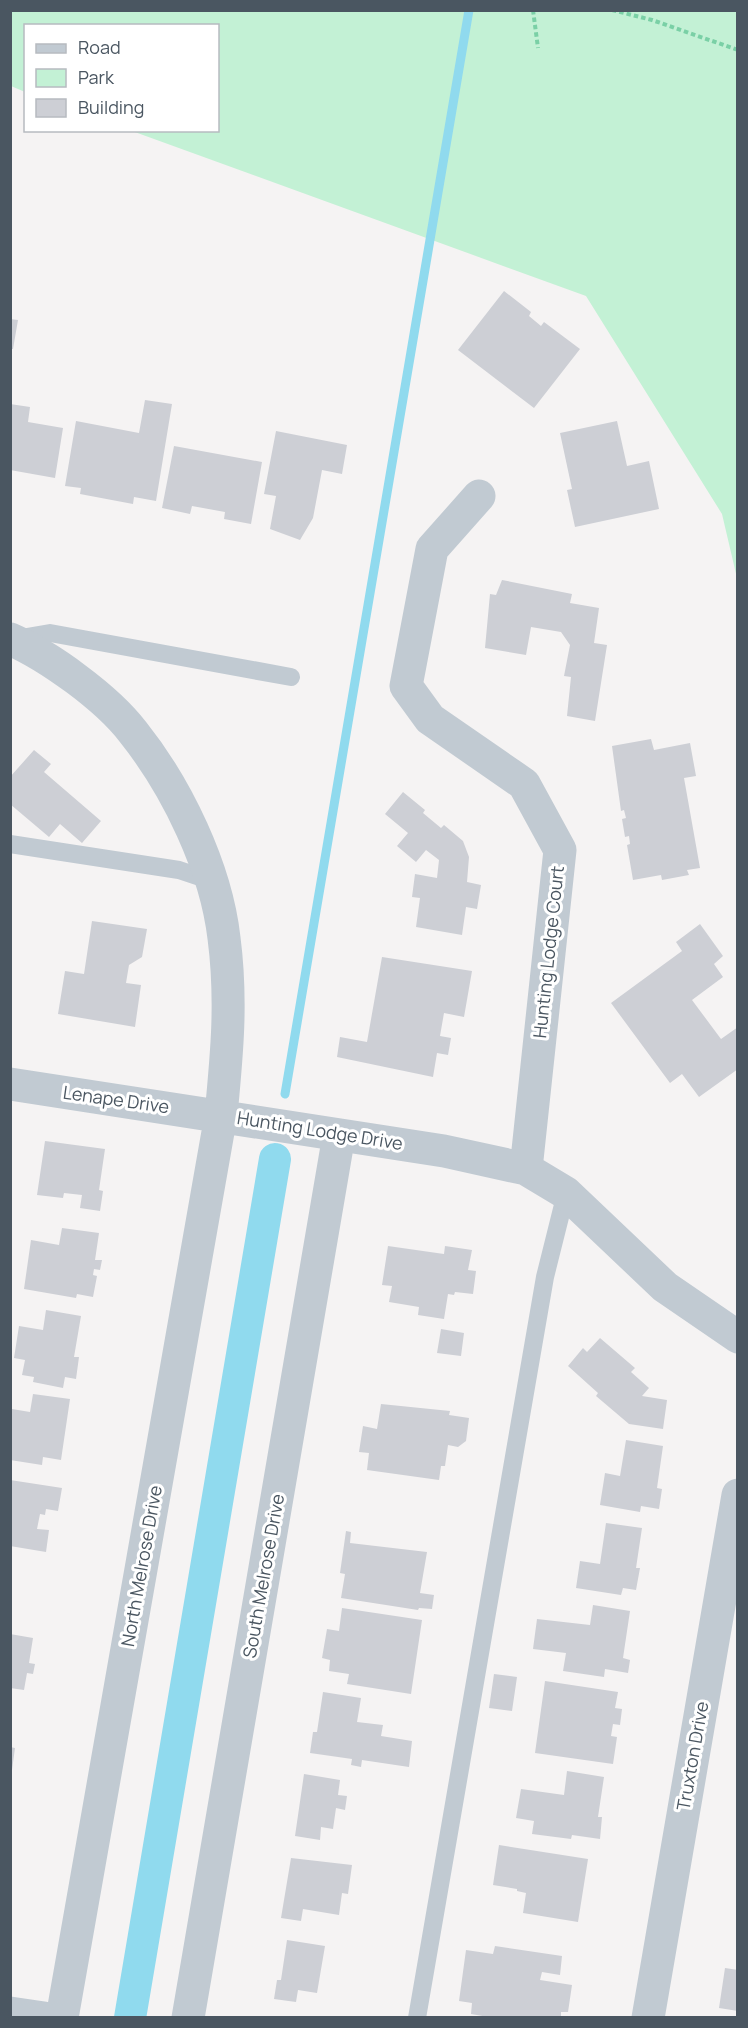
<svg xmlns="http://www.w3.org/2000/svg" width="748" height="2028" viewBox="0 0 748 2028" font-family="Manrope,sans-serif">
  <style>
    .green { fill: #c3f1d5 }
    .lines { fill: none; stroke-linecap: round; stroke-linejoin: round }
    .stream { stroke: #90daee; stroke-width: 9 }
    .canal { stroke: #90daee; stroke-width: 32 }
    .building { fill: #cdcfd5 }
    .path { stroke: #7ad0a6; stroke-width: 4; stroke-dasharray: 4.5 3; stroke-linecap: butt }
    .lane { stroke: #c1cad2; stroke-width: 18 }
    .street { stroke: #c1cad2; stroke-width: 33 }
    .labels { text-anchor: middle; stroke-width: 6; stroke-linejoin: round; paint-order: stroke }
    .street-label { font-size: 18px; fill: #4a5661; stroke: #fff }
  </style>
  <rect width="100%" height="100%" fill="#f5f3f3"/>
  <path class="green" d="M 10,11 L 737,11 L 737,578 L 722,514 L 586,296 L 132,131 L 218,130 L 218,26 L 26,26 L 25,92 L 11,86 Z"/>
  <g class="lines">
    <path class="stream" d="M 285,1094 L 469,10"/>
    <path class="canal" d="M 130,2018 L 275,1159"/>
  </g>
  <path class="building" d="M 504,291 L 531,312 L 529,316 L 541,326 L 544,322 L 580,349 L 534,408 L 458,350 Z
    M 10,319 L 18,320 L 13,349 L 10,349 Z
    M 145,400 L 172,404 L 156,501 L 134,497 L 133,504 L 80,494 L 81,488 L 65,486 L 76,421 L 139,433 Z
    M 10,404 L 30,407 L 28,422 L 63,428 L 55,478 L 10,470 Z
    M 617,421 L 627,466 L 649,461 L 659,509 L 575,527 L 567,490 L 572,489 L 560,433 Z
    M 276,431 L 347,445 L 342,474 L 322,470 L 313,518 L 300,540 L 270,529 L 276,496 L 264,494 Z
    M 174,446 L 262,462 L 251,524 L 224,519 L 225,512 L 192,506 L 190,514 L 162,508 Z
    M 502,580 L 572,594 L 570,603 L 599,608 L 594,643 L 607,645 L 595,721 L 567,716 L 571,677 L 564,676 L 570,645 L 561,632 L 531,627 L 526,655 L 485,648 L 490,594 L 496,595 Z
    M 651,739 L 654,750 L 690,743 L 696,776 L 684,778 L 700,868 L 687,870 L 689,875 L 662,880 L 661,875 L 633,880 L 627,845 L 630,844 L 629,836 L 625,837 L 622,819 L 626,818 L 624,810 L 621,811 L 612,746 Z
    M 34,750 L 51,764 L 44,772 L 101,821 L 82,843 L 60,824 L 49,837 L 10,804 L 10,777 Z
    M 403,792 L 425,810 L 423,813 L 441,828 L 444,825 L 463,841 L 469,857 L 467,882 L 481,885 L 477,909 L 466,907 L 462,935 L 416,927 L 420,898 L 412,897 L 415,874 L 437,878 L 439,860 L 426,850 L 416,862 L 397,846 L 408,833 L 385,814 Z
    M 92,921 L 147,929 L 142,957 L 129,965 L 126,983 L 141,985 L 135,1027 L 58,1014 L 65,971 L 84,974 Z
    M 700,924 L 723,956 L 714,964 L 723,977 L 692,1000 L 721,1039 L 738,1027 L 738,1069 L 699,1097 L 682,1074 L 670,1083 L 611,1003 L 682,951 L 676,942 Z
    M 382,957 L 472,971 L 464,1017 L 444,1013 L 440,1036 L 451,1038 L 448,1055 L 437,1053 L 433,1077 L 337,1057 L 340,1037 L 367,1042 Z
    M 45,1141 L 105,1149 L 99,1190 L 103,1191 L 100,1211 L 80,1208 L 82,1195 L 64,1193 L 63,1198 L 37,1195 Z
    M 62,1228 L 99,1233 L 95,1260 L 102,1260 L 100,1270 L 94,1269 L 93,1275 L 97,1276 L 93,1297 L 77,1294 L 76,1298 L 24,1289 L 31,1240 L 59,1245 Z
    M 388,1246 L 444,1254 L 445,1246 L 472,1250 L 468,1270 L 476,1271 L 473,1294 L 455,1292 L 454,1295 L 448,1294 L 444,1319 L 418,1315 L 419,1307 L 389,1302 L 392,1286 L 382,1285 Z
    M 46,1310 L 81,1316 L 74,1357 L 79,1357 L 76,1379 L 65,1377 L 63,1388 L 33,1382 L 34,1377 L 22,1375 L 25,1360 L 14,1358 L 19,1326 L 43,1330 Z
    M 441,1329 L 464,1333 L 461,1356 L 437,1353 Z
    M 600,1338 L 635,1368 L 631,1372 L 649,1388 L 642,1396 L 667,1400 L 663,1429 L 629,1424 L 596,1396 L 598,1393 L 568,1366 L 583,1348 L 587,1352 Z
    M 33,1394 L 70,1399 L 61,1460 L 43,1457 L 42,1465 L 10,1460 L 12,1409 L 30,1412 Z
    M 381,1404 L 450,1411 L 449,1415 L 469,1418 L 466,1441 L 458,1447 L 448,1445 L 445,1466 L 441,1466 L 439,1480 L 367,1470 L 369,1453 L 359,1452 L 363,1426 L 377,1429 Z
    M 626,1440 L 663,1446 L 657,1488 L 662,1489 L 659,1509 L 641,1506 L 640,1512 L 600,1505 L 605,1473 L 620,1476 Z
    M 10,1480 L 62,1488 L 58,1511 L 46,1509 L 45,1515 L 40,1514 L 37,1529 L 49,1530 L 46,1552 L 10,1546 Z
    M 606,1523 L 642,1528 L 636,1568 L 640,1568 L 636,1590 L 623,1588 L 621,1595 L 576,1588 L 580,1561 L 600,1564 Z
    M 346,1531 L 351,1532 L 350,1543 L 427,1552 L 420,1593 L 434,1595 L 432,1609 L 419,1608 L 418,1610 L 341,1598 L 345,1574 L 340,1573 Z
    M 593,1605 L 630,1611 L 623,1658 L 630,1660 L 628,1673 L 605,1669 L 604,1677 L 563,1671 L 566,1653 L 533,1649 L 537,1619 L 590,1625 Z
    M 342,1608 L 422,1620 L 411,1694 L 347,1684 L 349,1674 L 329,1671 L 330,1660 L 322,1658 L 327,1629 L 339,1631 Z
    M 10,1634 L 33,1638 L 29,1663 L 35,1664 L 33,1674 L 27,1673 L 24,1690 L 10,1688 Z
    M 494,1674 L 517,1677 L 512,1711 L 489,1708 Z
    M 545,1681 L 618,1692 L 615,1708 L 622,1709 L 620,1725 L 613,1724 L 611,1736 L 617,1737 L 613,1764 L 535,1753 Z
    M 323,1692 L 361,1698 L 357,1722 L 383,1725 L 381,1736 L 412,1741 L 409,1767 L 362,1760 L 361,1767 L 351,1765 L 352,1759 L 310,1753 L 313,1732 L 317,1732 Z
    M 10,1747 L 15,1748 L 12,1770 L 10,1770 Z
    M 567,1771 L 604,1777 L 598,1817 L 602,1817 L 600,1839 L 572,1835 L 571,1839 L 532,1834 L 534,1821 L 516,1818 L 521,1789 L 564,1795 Z
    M 304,1774 L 340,1780 L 338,1795 L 347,1796 L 345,1810 L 336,1808 L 333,1829 L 321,1827 L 320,1840 L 295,1836 Z
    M 499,1845 L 588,1859 L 578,1922 L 523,1913 L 526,1893 L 517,1891 L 517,1889 L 493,1885 Z
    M 291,1858 L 352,1865 L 348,1894 L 342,1893 L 339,1915 L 303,1909 L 301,1921 L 281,1918 Z
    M 287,1940 L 325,1946 L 317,1993 L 298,1990 L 296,2002 L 274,1999 L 277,1980 L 281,1980 Z
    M 495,1946 L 562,1956 L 560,1975 L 542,1972 L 540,1980 L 572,1985 L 568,2012 L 561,2012 L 561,2018 L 494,2018 L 471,2014 L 472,2003 L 459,2001 L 466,1950 L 493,1954 Z
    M 725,1968 L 738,1970 L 738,2011 L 719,2008 Z"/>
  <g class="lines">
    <path class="path" d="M 533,10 L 538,48
      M 612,10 L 652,20 L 738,50"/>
    <path class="lane" d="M 15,639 L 50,633 L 291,677
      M 10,844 L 179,870 L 212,881
      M 417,2018 L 545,1277 L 566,1193"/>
    <path class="street" d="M 479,496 L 432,549 L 406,686 L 430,719 L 524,784 L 560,850 L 526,1169
      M 10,639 C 49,656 107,698 133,732 C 177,787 216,868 224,938 C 232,1000 227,1053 221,1115 L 62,2018
      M 10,1084 L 444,1151 L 526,1169 L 566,1193 L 665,1287 L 738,1337
      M 10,2013 L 44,2018
      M 188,2018 L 339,1135
      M 648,2018 L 738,1495"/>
  </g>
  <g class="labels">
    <g class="street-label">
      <text transform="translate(549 952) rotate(-84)" y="6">Hunting Lodge Court</text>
      <text transform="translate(116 1100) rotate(8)" y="6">Lenape Drive</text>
      <text transform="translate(320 1131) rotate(9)" y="6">Hunting Lodge Drive</text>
      <text transform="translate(142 1566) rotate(-80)" y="6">North Melrose Drive</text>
      <text transform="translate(264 1576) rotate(-80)" y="6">South Melrose Drive</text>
      <text transform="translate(693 1756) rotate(-80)" y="6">Truxton Drive</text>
    </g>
  </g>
  <rect width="748" height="2028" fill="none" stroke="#4a5661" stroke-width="24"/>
  <rect x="24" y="24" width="195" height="108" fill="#ffffff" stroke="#b7bbc0" stroke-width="1.5"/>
  <rect x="36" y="44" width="30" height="9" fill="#c1cad2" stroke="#b7bbc0" stroke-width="1.5"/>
  <text x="78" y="54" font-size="18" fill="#4a5661">Road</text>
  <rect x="36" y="69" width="30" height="18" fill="#c3f1d5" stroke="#b7bbc0" stroke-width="1.5"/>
  <text x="78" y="84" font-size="18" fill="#4a5661">Park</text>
  <rect x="36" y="99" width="30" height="18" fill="#cdcfd5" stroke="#b7bbc0" stroke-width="1.5"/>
  <text x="78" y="114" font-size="18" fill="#4a5661">Building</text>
</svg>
